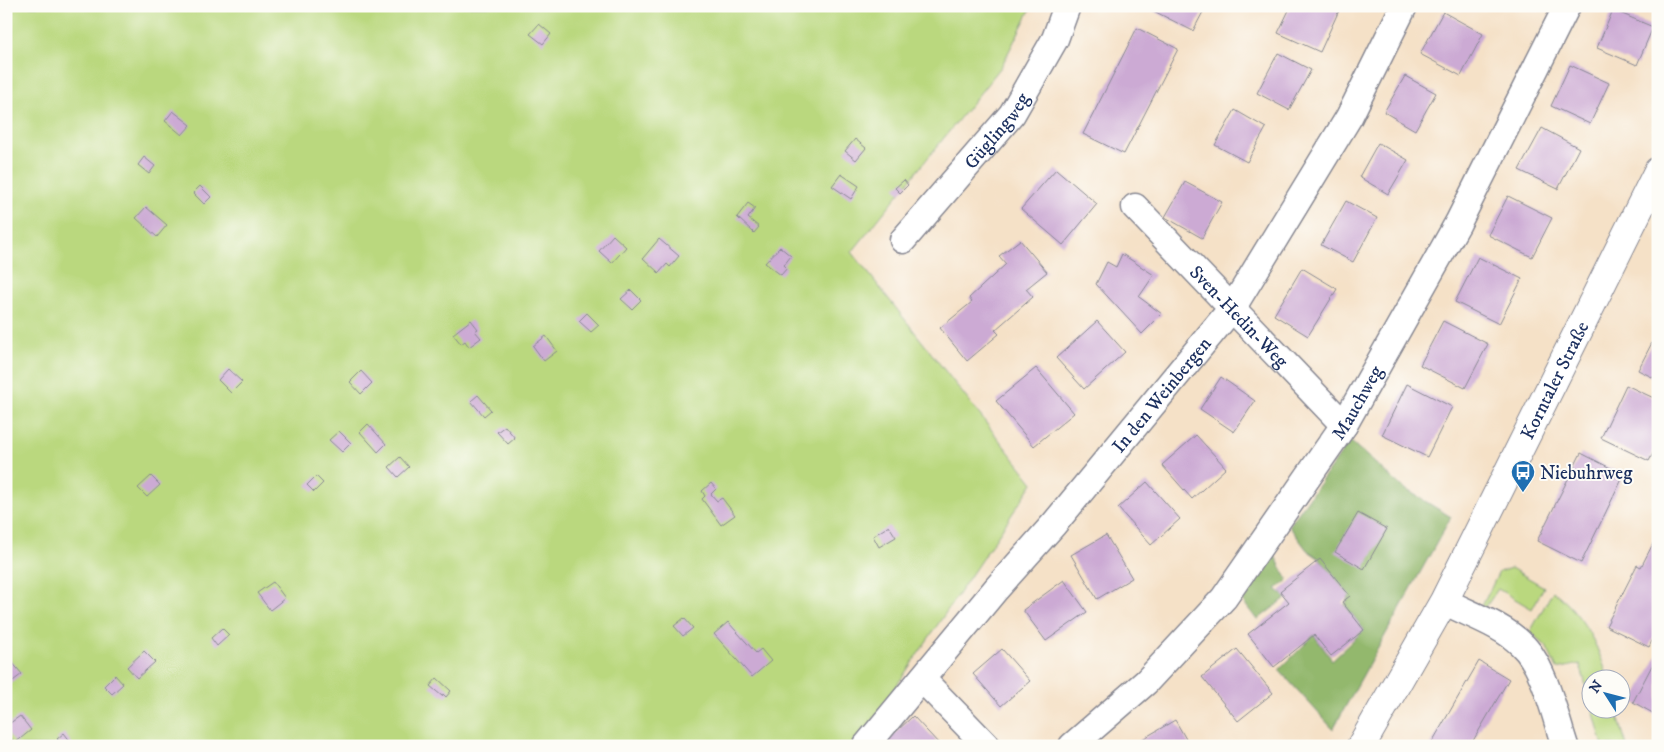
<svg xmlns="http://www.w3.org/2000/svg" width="1664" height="752" viewBox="0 0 1664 752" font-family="'IM FELL DW Pica',serif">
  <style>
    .green { fill: #bad87e; stroke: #6a846e }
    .forest { fill: #93b86d; stroke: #577466 }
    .building { fill: #ccaad4 }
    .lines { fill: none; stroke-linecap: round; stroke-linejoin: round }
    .minor-casing { stroke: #888892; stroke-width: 29 }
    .tertiary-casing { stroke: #888892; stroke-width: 30 }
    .minor { stroke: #fff; stroke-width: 26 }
    .tertiary { stroke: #fff; stroke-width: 28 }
    .labels { text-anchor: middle; stroke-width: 4; stroke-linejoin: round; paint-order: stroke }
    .street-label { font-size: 19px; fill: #1b2f5e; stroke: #fdfcf7 }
    .poi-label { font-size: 19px; fill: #1b2f5e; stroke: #fdfcf7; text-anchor: start }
  </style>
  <rect width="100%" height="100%" fill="#fdfcf7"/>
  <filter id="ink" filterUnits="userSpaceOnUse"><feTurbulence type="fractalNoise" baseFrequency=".02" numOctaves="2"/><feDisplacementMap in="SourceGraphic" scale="10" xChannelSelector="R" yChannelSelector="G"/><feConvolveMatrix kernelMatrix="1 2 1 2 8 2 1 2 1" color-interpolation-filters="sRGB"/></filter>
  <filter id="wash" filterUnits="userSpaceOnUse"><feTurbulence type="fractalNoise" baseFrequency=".0096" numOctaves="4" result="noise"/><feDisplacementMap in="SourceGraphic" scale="20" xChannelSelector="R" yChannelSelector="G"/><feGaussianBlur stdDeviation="1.12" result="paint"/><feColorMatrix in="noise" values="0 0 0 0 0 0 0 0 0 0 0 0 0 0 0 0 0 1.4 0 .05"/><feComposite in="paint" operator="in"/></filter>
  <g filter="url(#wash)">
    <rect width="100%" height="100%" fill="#f5e1c7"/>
    <path class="green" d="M 6,6 L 1032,6 L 1001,67 L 852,252 L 1033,483 L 856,746 L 6,746 Z
      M 1511,568 L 1544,587 L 1532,609 L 1498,589 L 1485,608 L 1482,606 L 1499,572 Z
      M 1553,591 C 1582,613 1598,644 1608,679 L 1592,680 L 1591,704 L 1580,664 L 1557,669 L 1546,646 L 1530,632 Z
      M 1593,710 L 1616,710 L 1627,746 L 1603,746 Z"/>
    <path class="forest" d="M 1350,441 L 1402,487 L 1451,517 L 1333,729 L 1279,670 L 1314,635 L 1332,660 L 1364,630 L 1345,605 L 1349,596 L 1320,559 L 1307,550 L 1289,526 Z
      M 1272,551 L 1288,580 L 1276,589 L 1286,598 L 1257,620 L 1239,596 Z"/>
    <g id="blocks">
      <path class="building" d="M 1144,6 L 1206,6 L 1193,31 Z
        M 1291,6 L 1341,6 L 1320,52 L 1278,33 Z
        M 1613,10 L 1653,27 L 1637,65 L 1597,48 Z
        M 1443,12 L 1483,34 L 1461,76 L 1420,54 Z
        M 539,24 L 551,34 L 543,44 L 530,34 Z
        M 1137,28 L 1178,49 L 1124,154 L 1083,134 Z
        M 1278,53 L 1311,70 L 1289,110 L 1257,93 Z
        M 1570,65 L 1609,83 L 1590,124 L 1551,106 Z
        M 1405,76 L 1436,93 L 1415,130 L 1384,112 Z
        M 1235,110 L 1266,128 L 1247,162 L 1215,145 Z
        M 173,111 L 191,125 L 182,135 L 165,121 Z
        M 1542,128 L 1579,148 L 1558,189 L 1519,170 Z
        M 855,139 L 866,148 L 856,160 L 845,151 Z
        M 1378,143 L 1408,160 L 1388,194 L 1359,177 Z
        M 144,157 L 155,166 L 149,174 L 138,165 Z
        M 1056,169 L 1097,204 L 1063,245 L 1021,209 Z
        M 841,174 L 859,186 L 851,199 L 832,186 Z
        M 904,180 L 908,185 L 900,193 L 895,188 Z
        M 1185,182 L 1222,202 L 1202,238 L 1165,217 Z
        M 200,186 L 211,197 L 204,204 L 193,193 Z
        M 1508,196 L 1552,218 L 1532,257 L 1488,235 Z
        M 1346,201 L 1377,218 L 1353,262 L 1321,245 Z
        M 748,203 L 755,208 L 748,218 L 759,227 L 754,233 L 737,217 Z
        M 146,207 L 167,225 L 157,237 L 136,218 Z
        M 613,235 L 626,247 L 612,263 L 599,251 Z
        M 659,239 L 679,256 L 670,267 L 667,264 L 659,273 L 643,258 Z
        M 1020,240 L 1047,272 L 1026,289 L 1033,297 L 995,330 L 999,334 L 967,361 L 940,328 L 972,302 L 969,298 L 1006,264 L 999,256 Z
        M 780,247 L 791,256 L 784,265 L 787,268 L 781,275 L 765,263 Z
        M 1122,254 L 1154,275 L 1139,297 L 1162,314 L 1142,334 L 1096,284 L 1107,262 L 1116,267 Z
        M 1478,257 L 1522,279 L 1499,324 L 1455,302 Z
        M 1302,268 L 1337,289 L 1308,336 L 1274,315 Z
        M 631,290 L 641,300 L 632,309 L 621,299 Z
        M 587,313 L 599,325 L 591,332 L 579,321 Z
        M 471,320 L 478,329 L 475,331 L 481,338 L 469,347 L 465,341 L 461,344 L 453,334 Z
        M 1097,321 L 1125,352 L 1084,389 L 1056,358 Z
        M 1443,321 L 1488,344 L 1465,388 L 1420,365 Z
        M 1658,331 L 1658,380 L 1638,370 Z
        M 546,336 L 557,351 L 544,361 L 533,346 Z
        M 1036,368 L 1074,413 L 1034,446 L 996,401 Z
        M 228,369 L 242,382 L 231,393 L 218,380 Z
        M 361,371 L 372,383 L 361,394 L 350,382 Z
        M 1221,377 L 1255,401 L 1234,432 L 1200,409 Z
        M 1407,384 L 1452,407 L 1427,457 L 1382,435 Z
        M 1626,385 L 1658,400 L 1658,444 L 1649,461 L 1601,438 Z
        M 478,395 L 491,410 L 484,416 L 471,401 Z
        M 368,424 L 386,444 L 378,452 L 360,432 Z
        M 505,426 L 515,438 L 508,444 L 497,432 Z
        M 339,431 L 351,443 L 342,452 L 329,440 Z
        M 1196,435 L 1226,468 L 1192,499 L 1162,465 Z
        M 1581,453 L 1624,475 L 1581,563 L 1537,541 Z
        M 400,457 L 409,467 L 398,477 L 389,467 Z
        M 151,476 L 160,485 L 147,497 L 138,488 Z
        M 316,476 L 323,483 L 314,492 L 307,485 Z
        M 1147,482 L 1180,519 L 1151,545 L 1118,508 Z
        M 711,483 L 716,489 L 711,494 L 717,501 L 722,498 L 735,515 L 721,525 L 702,499 L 705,496 L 702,491 Z
        M 1358,513 L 1387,529 L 1364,569 L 1335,552 Z
        M 889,526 L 896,537 L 879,547 L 873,536 Z
        M 1658,534 L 1658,629 L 1649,647 L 1606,626 L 1637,565 L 1641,567 Z
        M 1106,535 L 1132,578 L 1097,599 L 1071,555 Z
        M 1320,559 L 1350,596 L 1342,602 L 1364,630 L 1331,656 L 1314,635 L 1274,667 L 1248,634 L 1289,602 L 1280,591 Z
        M 1064,580 L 1087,612 L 1046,641 L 1023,610 Z
        M 273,582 L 285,598 L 270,610 L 257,593 Z
        M 684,618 L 693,628 L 683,636 L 674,626 Z
        M 728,622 L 756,653 L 761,649 L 771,661 L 752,677 L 714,634 Z
        M 222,628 L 229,635 L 217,646 L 211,638 Z
        M 1002,649 L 1030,681 L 1001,706 L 973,674 Z
        M 1237,649 L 1273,693 L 1238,721 L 1202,677 Z
        M 144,651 L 155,662 L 137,678 L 127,667 Z
        M 1658,654 L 1658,716 L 1633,702 Z
        M 6,655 L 22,674 L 9,684 L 6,681 Z
        M 1479,661 L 1509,679 L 1470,746 L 1433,746 L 1431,744 Z
        M 115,675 L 123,684 L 112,694 L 104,686 Z
        M 437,678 L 451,691 L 446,697 L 443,694 L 442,696 L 430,686 Z
        M 20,716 L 31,730 L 15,743 L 6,731 L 6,726 Z
        M 913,716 L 941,746 L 881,746 Z
        M 1175,720 L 1190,746 L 1135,746 L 1134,744 Z
        M 64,733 L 74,746 L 54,746 L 59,741 L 57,739 Z"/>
    </g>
  </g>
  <g filter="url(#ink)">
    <use href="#blocks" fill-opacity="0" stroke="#888892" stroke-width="1"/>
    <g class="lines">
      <g class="minor-casing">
        <g id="minor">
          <path id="s1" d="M 1135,207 L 1344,425"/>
          <path id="s2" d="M 903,240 L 1012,114 L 1055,39 L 1067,6"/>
          <path d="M 1444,601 C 1468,614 1501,624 1521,644 C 1544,664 1555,717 1565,746"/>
          <path d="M 922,679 L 987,746"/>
          <path id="s3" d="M 866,746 L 996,589 L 1054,524 L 1233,307 L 1349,117 L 1404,6"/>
          <path id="s4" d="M 1072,746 L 1146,682 L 1224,598 L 1344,425 L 1458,223 L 1567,6"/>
        </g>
      </g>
      <g class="tertiary-casing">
        <g id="tertiary">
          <path id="s5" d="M 1361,746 L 1444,601 L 1658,171"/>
        </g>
      </g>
      <use href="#minor" class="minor"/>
      <use href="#tertiary" class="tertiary"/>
    </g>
  </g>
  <defs>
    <g id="bus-pin" transform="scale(1.25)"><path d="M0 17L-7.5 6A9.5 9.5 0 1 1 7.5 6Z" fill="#1f6fb2" stroke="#fdfcf7"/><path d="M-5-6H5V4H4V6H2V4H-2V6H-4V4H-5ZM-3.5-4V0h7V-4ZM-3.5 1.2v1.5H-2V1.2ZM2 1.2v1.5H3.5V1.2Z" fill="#fff"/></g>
  </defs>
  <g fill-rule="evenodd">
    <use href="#bus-pin" x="1523" y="472"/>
  </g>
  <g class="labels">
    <g class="street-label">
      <text dy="7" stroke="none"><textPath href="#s2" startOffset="144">Güglingweg</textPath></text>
      <text dy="7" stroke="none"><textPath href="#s1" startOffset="151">Sven-Hedin-Weg</textPath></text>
      <text dy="7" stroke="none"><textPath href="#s5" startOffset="414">Korntaler Straße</textPath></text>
      <text dy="7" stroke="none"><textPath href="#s3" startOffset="459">In den Weinbergen</textPath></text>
      <text dy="7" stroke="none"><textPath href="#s4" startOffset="449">Mauchweg</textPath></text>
    </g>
    <g class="poi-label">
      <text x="1540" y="479">Niebuhrweg</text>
    </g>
  </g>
  <rect width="1664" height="752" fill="none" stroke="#fdfcf7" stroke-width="25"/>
  <g transform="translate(1606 694) rotate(306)"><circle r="24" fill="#fdfcf7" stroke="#a3aaba"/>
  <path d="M0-4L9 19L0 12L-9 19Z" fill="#1f6fb2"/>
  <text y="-8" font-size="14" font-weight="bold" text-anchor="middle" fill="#1b2f5e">N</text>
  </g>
</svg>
